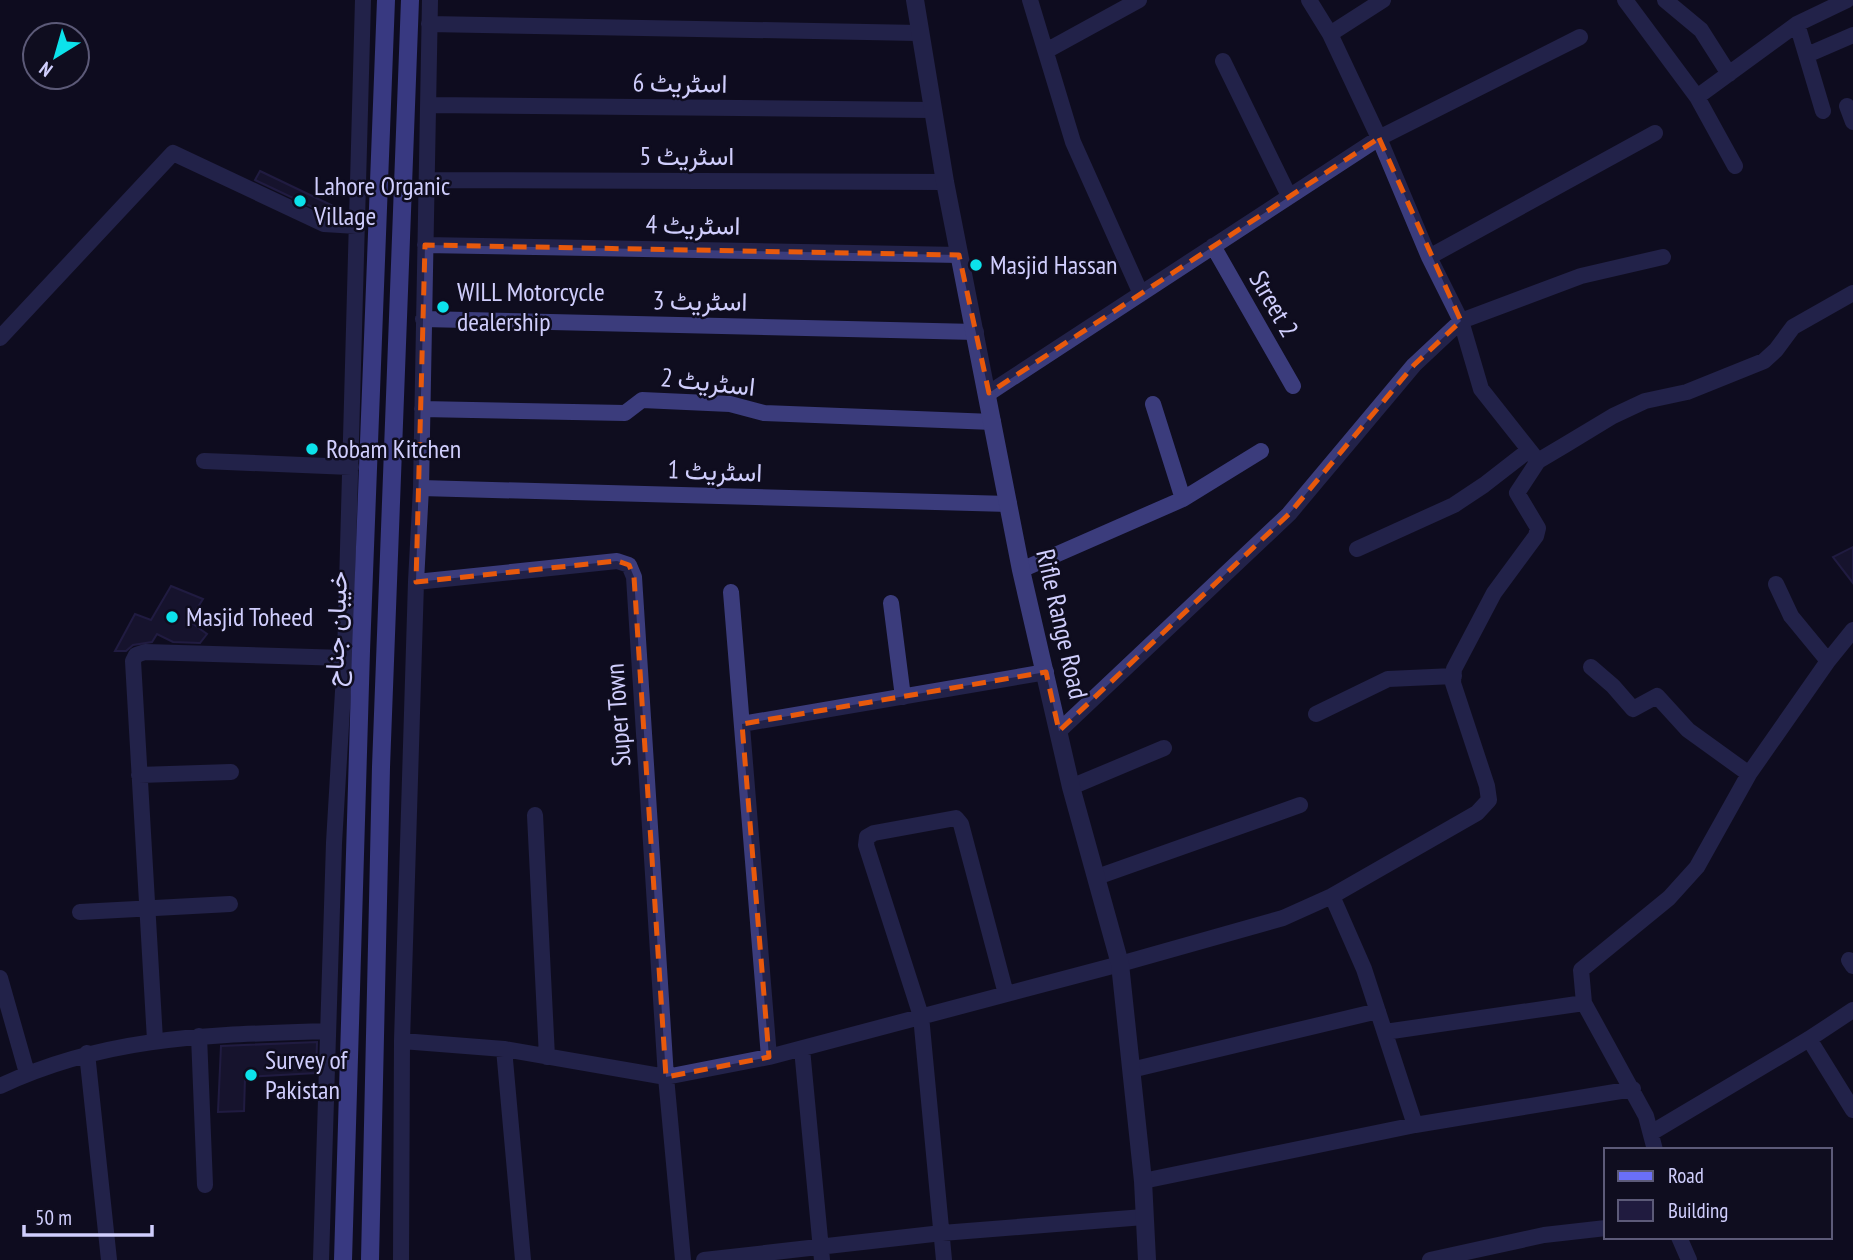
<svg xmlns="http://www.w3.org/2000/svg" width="1853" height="1260" viewBox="0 0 1853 1260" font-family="'PT Sans Narrow',Vazirmatn,sans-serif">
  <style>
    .building { fill: #201b3f; stroke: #362e6a; stroke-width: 2 }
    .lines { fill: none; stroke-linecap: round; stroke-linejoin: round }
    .minor { stroke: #3b3c7c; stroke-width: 16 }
    .tertiary { stroke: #3b3c7c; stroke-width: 18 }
    .secondary { stroke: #6a6ff8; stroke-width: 18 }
    .marked { fill: none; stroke: #e8590c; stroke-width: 5; stroke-dasharray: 14 9; stroke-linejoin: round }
    .poi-dot { fill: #0ce2eb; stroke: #0f0d1f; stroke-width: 2.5 }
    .labels { text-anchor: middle; stroke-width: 5; stroke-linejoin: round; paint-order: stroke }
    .street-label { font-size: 26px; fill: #d0cefd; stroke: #0f0d1f }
    .poi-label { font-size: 26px; fill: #d0cefd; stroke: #0f0d1f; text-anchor: start }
  </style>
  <rect width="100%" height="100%" fill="#0f0d1f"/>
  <path class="building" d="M 260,171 L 333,206 L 333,214 L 327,214 L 255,180 Z
    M 1853,547 L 1853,583 L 1833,557 Z
    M 171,586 L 203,599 L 189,621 L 207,634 L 200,643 L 173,642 L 157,634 L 152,642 L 133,645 L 126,651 L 115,651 L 135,614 L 151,620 Z
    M 317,1042 L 316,1073 L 245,1077 L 244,1111 L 218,1112 L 221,1046 Z"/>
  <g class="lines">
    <path class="minor" d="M 1030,0 L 1073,142 L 1141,294
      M 1309,0 L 1330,34 L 1379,138 L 1429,257 L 1461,321 L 1481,389 L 1538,461
      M 1625,0 L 1697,97 L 1735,166
      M 1665,0 L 1701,30 L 1729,74
      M 429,24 L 919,33
      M 1797,24 L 1823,111
      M 1330,34 L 1383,0
      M 1046,51 L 1139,0
      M 1807,55 L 1853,35
      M 1223,61 L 1289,196
      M 1697,97 L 1797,24 L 1847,0
      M 428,105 L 932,110
      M 1847,106 L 1853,122
      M 428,180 L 945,182
      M 425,245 L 959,255
      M 1213,246 L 1293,386
      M 1429,257 L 1655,133
      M 423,319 L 976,332
      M 0,338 L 173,153 L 324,224 L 357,226
      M 989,393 L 1379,138 L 1580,37
      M 1153,404 L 1183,499
      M 422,409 L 625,413 L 642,400 L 730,404 L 764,413 L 993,422
      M 204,461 L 351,467
      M 421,488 L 1009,504
      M 1357,549 L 1454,505 L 1484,485 L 1529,450
      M 1021,570 L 1183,499 L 1261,451
      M 416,582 L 617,561 L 629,565 L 634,577 L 666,1077 L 683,1260
      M 1776,584 L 1791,616 L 1828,661
      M 731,592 L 769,1057
      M 891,603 L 903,697
      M 1591,667 L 1613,686 L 1633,709 L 1657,696 L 1688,730 L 1749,774
      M 1316,714 L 1388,679 L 1454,676
      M 742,724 L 1046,672
      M 1059,731 L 1289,514 L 1414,365 L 1461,321 L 1581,276 L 1663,257
      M 139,775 L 231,772
      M 1071,787 L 1164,748
      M 535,815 L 547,1057
      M 1097,877 L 1300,805
      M 1332,896 L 1364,969 L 1415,1125
      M 80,912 L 230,904
      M 1849,960 L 1853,966
      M 0,978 L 27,1073
      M 1385,1032 L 1584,1003
      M 199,1036 L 205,1185
      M 1809,1039 L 1853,1110
      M 155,1040 L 133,661 L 136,655 L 145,652 L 345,658
      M 402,1041 L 504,1049 L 666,1077 L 769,1057 L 1120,964 L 1283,918 L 1332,896 L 1477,813 L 1489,800 L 1487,786 L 1453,683 L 1454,669 L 1494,593 L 1536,536 L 1538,528 L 1517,493 L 1538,461 L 1565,445 L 1613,416 L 1645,401 L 1687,392 L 1764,361 L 1776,350 L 1793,327 L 1853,293
      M 504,1049 L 523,1260
      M 802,1049 L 822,1260
      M 87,1053 L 109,1260
      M 1131,1070 L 1378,1011
      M 0,1086 C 108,1035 212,1035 328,1031
      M 1651,1133 L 1809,1039 L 1853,1010
      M 1655,1150 L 1646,1116 L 1584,1003 L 1581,970 L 1669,898 L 1697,867 L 1749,774 L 1828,661 L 1853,630
      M 1143,1181 L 1415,1125 L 1633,1089
      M 1679,1237 L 1689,1260
      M 321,1260 L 334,843 L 345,658 L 363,0
      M 401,1260 L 402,1041 L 416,582 L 421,488 L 430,0
      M 704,1260 L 942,1233 L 1144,1217
      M 944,1260 L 921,1016 L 866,845 L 867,837 L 874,833 L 956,818 L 961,824 L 1006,994
      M 1430,1260 L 1544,1235 L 1606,1228"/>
    <path class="tertiary" d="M 915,0 L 945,182 L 1021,570 L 1071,787 L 1120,964 L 1143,1181 L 1147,1260"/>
    <path class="secondary" d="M 343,1260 L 361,651 L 386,0
      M 370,1260 L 381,767 L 410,0"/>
  </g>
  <path d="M0 0H1853V1260H0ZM 1379,138 L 1461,321 L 1414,365 L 1289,514 L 1059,731 L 1046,672 L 742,724 L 769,1057 L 666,1077 L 634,577 L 629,565 L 617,561 L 416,582 L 425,245 L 959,255 L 989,393 Z" fill="#0f0d1f" fill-opacity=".55" fill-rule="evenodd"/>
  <path class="marked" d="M 1379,138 L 1461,321 L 1414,365 L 1289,514 L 1059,731 L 1046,672 L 742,724 L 769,1057 L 666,1077 L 634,577 L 629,565 L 617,561 L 416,582 L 425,245 L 959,255 L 989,393 Z"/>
  <g class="poi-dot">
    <circle cx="300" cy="201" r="7"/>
    <circle cx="976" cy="265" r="7"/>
    <circle cx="443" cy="307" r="7"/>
    <circle cx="312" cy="449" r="7"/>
    <circle cx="172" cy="617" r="7"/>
    <circle cx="251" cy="1075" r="7"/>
  </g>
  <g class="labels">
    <g class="street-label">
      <text transform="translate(680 83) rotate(1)" y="9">اسٹریٹ 6</text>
      <text x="687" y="165">اسٹریٹ 5</text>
      <text transform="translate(693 225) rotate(1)" y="9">اسٹریٹ 4</text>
      <text transform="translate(700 301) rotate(1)" y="9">اسٹریٹ 3</text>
      <text transform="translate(1274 304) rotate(60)" y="9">Street 2</text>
      <text transform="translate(708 382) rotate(6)" y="9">اسٹریٹ 2</text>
      <text transform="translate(715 471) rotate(2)" y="9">اسٹریٹ 1</text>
      <text transform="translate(1062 624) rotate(77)" y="9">Rifle Range Road</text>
      <text transform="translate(336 629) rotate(-88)" y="9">خیبان جناح</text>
      <text transform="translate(618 715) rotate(-94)" y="9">Super Town</text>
    </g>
    <g class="poi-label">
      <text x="314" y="195">Lahore Organic<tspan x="314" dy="30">Village</tspan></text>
      <text x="990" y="274">Masjid Hassan</text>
      <text x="457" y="301">WILL Motorcycle<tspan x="457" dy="30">dealership</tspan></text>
      <text x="326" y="458">Robam Kitchen</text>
      <text x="186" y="626">Masjid Toheed</text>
      <text x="265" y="1069">Survey of<tspan x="265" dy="30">Pakistan</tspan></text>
    </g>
  </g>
  <rect x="1604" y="1148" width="228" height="91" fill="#0f0d1f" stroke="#5c5a78" stroke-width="2"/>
  <rect x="1618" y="1171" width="35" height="10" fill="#6a6ff8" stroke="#5c5a78" stroke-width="2"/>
  <text x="1668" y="1183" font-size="21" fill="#d0cefd">Road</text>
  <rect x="1618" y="1200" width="35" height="21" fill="#201b3f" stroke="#5c5a78" stroke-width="2"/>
  <text x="1668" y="1218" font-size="21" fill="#d0cefd">Building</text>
  <g transform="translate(56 56) rotate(217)"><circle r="33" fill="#0f0d1f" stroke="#5c5a78" stroke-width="2"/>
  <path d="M0-5L12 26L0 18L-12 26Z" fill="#0ce2eb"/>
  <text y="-10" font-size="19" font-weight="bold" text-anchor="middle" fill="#d0cefd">N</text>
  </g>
  <path d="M24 1225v10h128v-10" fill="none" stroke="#d0cefd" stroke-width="3.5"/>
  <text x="35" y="1225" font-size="21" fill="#d0cefd" stroke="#0f0d1f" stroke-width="5" paint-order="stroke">50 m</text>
</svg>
